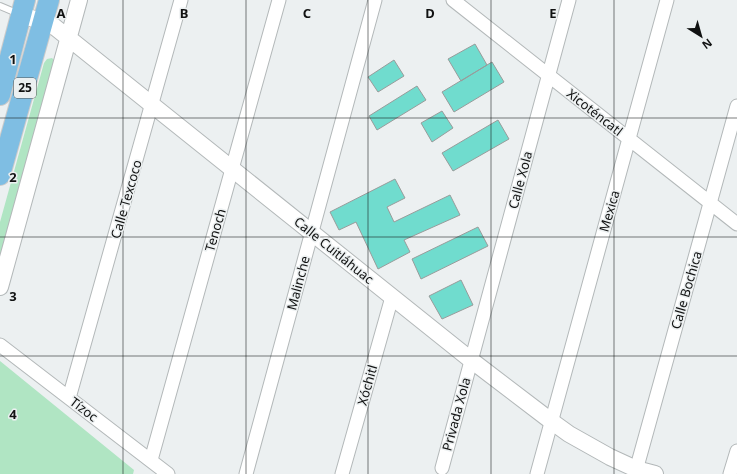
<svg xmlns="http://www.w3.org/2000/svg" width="737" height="474" viewBox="0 0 737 474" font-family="'Noto Sans',sans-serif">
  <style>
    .green { fill: #b0e5c3 }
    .building { fill: #70dcce; stroke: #989c9b }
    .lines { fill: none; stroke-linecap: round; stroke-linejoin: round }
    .service-casing { stroke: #b3b8b9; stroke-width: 8 }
    .minor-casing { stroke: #b3b8b9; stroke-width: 15 }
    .tertiary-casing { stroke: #b3b8b9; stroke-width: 18 }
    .primary-casing { stroke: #cbcbcb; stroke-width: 22 }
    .service { stroke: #fff; stroke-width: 6 }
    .minor { stroke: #fff; stroke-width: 13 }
    .tertiary { stroke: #fff; stroke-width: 16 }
    .primary { stroke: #7fbee3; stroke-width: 20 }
    .grid { fill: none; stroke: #111212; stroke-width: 1; stroke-opacity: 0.55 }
    .labels { text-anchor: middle; stroke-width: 3; stroke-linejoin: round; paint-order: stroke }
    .shield { fill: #ecf0f1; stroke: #535555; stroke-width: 1 }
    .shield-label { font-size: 12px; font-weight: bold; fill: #111212 }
    .street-label { font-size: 13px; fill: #111212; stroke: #ecf0f1 }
    .grid-label { font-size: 13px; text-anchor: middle; font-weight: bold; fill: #111212; stroke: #ecf0f1; stroke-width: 3; stroke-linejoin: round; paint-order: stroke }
  </style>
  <rect width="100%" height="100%" fill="#ecf0f1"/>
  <path class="green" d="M 52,58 L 55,61 L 0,277 L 0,222 L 44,63 L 47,59 Z
    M 0,361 L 134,470 L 133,474 L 0,474 Z"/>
  <path class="building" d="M 475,44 L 487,65 L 461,81 L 448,59 Z
    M 394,60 L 404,76 L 378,92 L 368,77 Z
    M 492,62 L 504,82 L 454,112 L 442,92 Z
    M 417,86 L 426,100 L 377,130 L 369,116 Z
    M 442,111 L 453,128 L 432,142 L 421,123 Z
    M 498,120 L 509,139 L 453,171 L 442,153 Z
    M 395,179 L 405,198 L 387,207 L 394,222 L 450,195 L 460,215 L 404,240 L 410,252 L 378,269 L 356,222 L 339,230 L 330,212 Z
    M 478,227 L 488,246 L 421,279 L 412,259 Z
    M 461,280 L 473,305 L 442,319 L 429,296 Z"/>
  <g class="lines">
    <g class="service-casing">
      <path id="service" d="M 0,6 L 19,14"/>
    </g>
    <g class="minor-casing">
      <path id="minor" d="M 453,0 L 737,224
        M 0,345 L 168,474
        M 69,398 L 181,0
        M 151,460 L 279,0
        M 442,468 L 569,0
        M 246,474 L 375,0
        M 342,474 L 392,297
        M 537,474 L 667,0
        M 635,474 L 737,106
        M 730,474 L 737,451"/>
    </g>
    <g class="tertiary-casing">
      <path id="tertiary" d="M 21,15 L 51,24 L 471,360 L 551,421 L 569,434 L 610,457 L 636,469 L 655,474
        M 0,287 L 79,0"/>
    </g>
    <g class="primary-casing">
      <path id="primary" d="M 0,95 L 25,0
        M 0,175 L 49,0"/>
    </g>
    <use href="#service" class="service"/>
    <use href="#minor" class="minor"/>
    <use href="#tertiary" class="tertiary"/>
    <use href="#primary" class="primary"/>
  </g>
  <path class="grid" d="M 123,0 L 123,474M 246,0 L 246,474M 368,0 L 368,474M 491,0 L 491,474M 614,0 L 614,474M 0,118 L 737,118M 0,237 L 737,237M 0,356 L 737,356"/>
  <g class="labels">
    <rect class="shield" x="14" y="78" width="22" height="20" rx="3"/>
    <g class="shield-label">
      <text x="25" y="92">25</text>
    </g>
    <g class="street-label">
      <text transform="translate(595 112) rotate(38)" y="5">Xicoténcatl</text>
      <text transform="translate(520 180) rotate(-75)" y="5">Calle Xola</text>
      <text transform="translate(126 199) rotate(-74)" y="5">Calle Texcoco</text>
      <text transform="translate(609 211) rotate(-74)" y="5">Mexica</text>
      <text transform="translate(215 230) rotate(-74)" y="5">Tenoch</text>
      <text transform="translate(334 250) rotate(39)" y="5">Calle Cuitláhuac</text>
      <text transform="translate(298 283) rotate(-75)" y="5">Malinche</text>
      <text transform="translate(686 290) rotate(-74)" y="5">Calle Bochica</text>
      <text transform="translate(367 385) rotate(-74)" y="5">Xóchitl</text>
      <text transform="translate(84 409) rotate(37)" y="5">Tízoc</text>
      <text transform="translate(456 414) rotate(-75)" y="5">Privada Xola</text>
    </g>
  </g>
  <g class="grid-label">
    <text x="61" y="18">A</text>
    <text x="184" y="18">B</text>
    <text x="307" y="18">C</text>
    <text x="430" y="18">D</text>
    <text x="553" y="18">E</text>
    <text x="13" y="64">1</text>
    <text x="13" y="182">2</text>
    <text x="13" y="301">3</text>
    <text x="13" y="419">4</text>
  </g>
  <g transform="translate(701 36) rotate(143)" stroke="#ecf0f1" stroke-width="3" paint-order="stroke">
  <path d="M0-3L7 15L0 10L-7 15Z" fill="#111212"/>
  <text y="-6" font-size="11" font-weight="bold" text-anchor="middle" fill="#111212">N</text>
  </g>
</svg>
